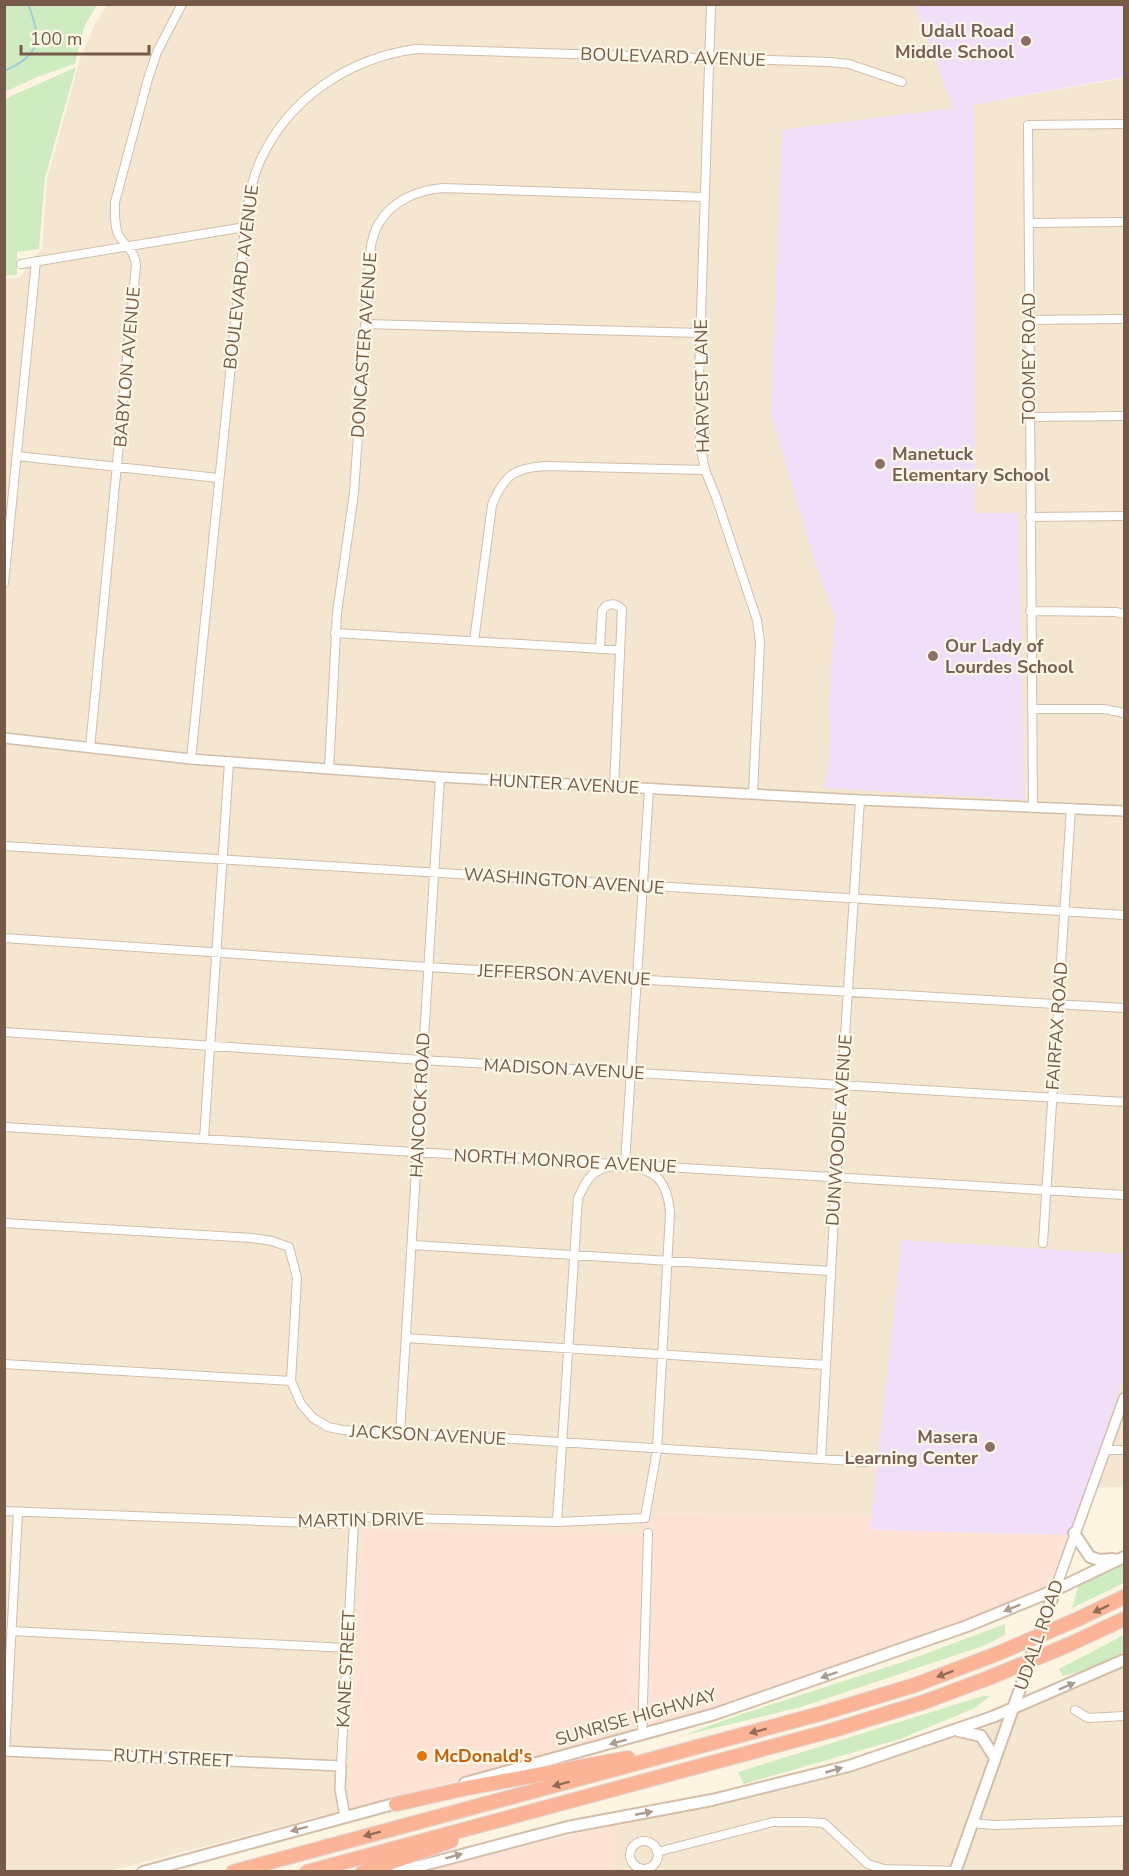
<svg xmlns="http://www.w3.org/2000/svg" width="1129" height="1876" viewBox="0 0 1129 1876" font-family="'Nunito Sans',sans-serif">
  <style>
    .residential { fill: #f5e6d0 }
    .commercial { fill: #fee3d5 }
    .education { fill: #f1dffa }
    .green { fill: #cfecc0 }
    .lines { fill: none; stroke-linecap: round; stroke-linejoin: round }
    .stream { stroke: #9bcdda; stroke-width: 2 }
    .minor-casing { stroke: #d1beab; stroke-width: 10 }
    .tertiary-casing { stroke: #d1beab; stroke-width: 12 }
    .secondary-casing { stroke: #d4bea8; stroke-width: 14 }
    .motorway-casing { stroke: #ded7d3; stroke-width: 16 }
    .minor { stroke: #fff; stroke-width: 8 }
    .tertiary { stroke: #fff; stroke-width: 9 }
    .secondary { stroke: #fff; stroke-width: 10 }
    .motorway { stroke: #fbb596; stroke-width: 14 }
    .motorway-bridge-casing { stroke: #ded7d3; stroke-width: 16; stroke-linecap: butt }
    .motorway-bridge { stroke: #fbb596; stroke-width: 14 }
    .oneway { fill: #ad9c91 }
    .oneway2 { fill: #916c57 }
    .education-dot { fill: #8d6e63; stroke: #fff8e9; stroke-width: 2 }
    .food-dot { fill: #e8710a; stroke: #fff8e9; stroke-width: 2 }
    .labels { text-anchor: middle; stroke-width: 4.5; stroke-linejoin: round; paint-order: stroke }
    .education-label { font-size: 18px; font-weight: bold; fill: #785e54; stroke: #fff8e9; text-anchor: end }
    .street-label { font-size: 18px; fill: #765a47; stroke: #fff8e9 }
    .food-label { font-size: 18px; font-weight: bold; fill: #c56008; stroke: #fff8e9; text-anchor: start }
  </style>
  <rect width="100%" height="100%" fill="#fdf4e2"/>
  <path class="residential" d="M 107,5 L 915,5 L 954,108 L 1124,78 L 1124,1487 L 1091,1488 L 1070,1535 L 870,1530 L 871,1516 L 643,1514 L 641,1534 L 363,1530 L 349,1809 L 109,1871 L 5,1871 L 4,279 L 20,277 L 42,248 L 47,179 L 80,59 L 95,24 Z
    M 1124,1653 L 1124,1871 L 615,1872 L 615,1824 L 912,1743 Z"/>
  <path class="commercial" d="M 642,1514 L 872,1516 L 871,1530 L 1070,1535 L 1044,1596 L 659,1729 L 349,1809 L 363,1529 L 640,1534 Z
    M 615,1824 L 615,1871 L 422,1871 Z"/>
  <path class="education" d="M 915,5 L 1124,5 L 1124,77 L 971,105 L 974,106 L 975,513 L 1018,513 L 1025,800 L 823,788 L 830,756 L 829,698 L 835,617 L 815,562 L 771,415 L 782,130 L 953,108 Z
    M 902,1240 L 1124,1254 L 1124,1377 L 1070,1535 L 870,1530 Z"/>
  <path class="green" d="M 4,5 L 97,5 L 84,27 L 75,64 L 37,77 L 5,92 Z
    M 76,67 L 45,178 L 39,249 L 17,252 L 17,275 L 5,276 L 5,99 Z
    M 1124,1561 L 1124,1583 L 1072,1608 L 1079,1584 Z
    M 1005,1624 L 1005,1635 L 983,1646 L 801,1707 L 681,1736 L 742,1714 L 906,1661 Z
    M 1124,1635 L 1124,1652 L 1086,1670 L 1063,1676 L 1059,1669 Z
    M 983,1696 L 990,1696 L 975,1708 L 900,1739 L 744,1784 L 738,1772 Z"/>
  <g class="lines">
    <path class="stream" d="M 4,71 C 41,55 42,40 28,4"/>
    <g class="minor-casing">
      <path id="minor" d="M 711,4 L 699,378 L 700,445 L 705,470 L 716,497 L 757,620 L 760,642 L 753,794
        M 1029,223 L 1124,222
        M 21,264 L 245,227
        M 1029,320 L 1124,319
        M 365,324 L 701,333
        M 1030,417 L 1124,416
        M 17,456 L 218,478
        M 1030,517 L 1124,516
        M 4,583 L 36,261
        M 1030,611 L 1116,612 L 1124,614
        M 335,633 L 620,650
        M 474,641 L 492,505 C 504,475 514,468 546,466 L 705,470
        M 600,649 L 602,611 L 606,606 C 613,603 616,604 622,609 L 614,787
        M 1032,709 L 1104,709 L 1124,713
        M 90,748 L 136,265 C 134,249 127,249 119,236 C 114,227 115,213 115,202 L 148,79 L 157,52 L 182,4
        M 191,759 L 245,227 C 248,204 251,180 261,159 C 290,97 350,58 416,49 L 830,62 L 849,64 L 902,82
        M 329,769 L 337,613 L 354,493 L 371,245 C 373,238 375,229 379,223 C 393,200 418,190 443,188 L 704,197
        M 1033,808 L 1028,125 L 1124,124
        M 4,846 L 1124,915
        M 4,938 L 427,967 L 1124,1008
        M 4,1032 L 422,1060 L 1124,1102
        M 4,1127 L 614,1164
        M 204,1139 L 229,762
        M 625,1164 L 649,789
        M 635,1165 L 1124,1195
        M 4,1223 L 252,1238 L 272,1241 L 289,1247 L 297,1278 L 291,1381 L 301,1404 L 313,1418 L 328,1427 L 343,1430 L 368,1432 L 513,1439 L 867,1462
        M 1043,1243 L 1071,808
        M 412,1245 L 831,1271
        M 406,1338 L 826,1365
        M 4,1364 L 291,1381
        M 400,1433 L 440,777
        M 1106,1450 L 1124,1450
        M 821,1459 L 836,1179 L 860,800
        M 4,1511 L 340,1524 L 368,1517 L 557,1522 L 645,1518 L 657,1450 L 670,1213 C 669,1200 666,1183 654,1175 C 640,1165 612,1162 596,1172 C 587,1177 583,1189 578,1198 L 557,1522
        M 11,1631 L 347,1648
        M 1075,1710 L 1088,1718 L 1124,1716
        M 642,1735 L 648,1533
        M 5,1751 L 18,1512
        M 341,1766 L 354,1521
        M 972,1823 L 994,1825 L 1124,1821
        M630 1855a14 14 0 1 1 28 0a14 14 0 1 1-28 0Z
        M 657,1852 L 773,1822 L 805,1822 L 824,1823 L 868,1864 L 884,1869 L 956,1871"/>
    </g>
    <g class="tertiary-casing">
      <path id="tertiary" d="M 4,738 L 191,759 L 440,777 L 860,800 L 1124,811
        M 1055,1590 L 1124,1398
        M 4,1751 L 341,1766 L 340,1789 L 345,1817"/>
    </g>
    <g class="secondary-casing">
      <path id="secondary" d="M 1074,1533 L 1090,1557 L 1100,1560 L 1113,1559
        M 959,1731 L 981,1736 L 995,1758
        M 465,1783 L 715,1714 L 967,1626 L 1055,1590 L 1124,1557
        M 143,1872 L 401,1802
        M 397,1872 L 568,1827 L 712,1800 L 849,1766 L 995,1716 L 1124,1660
        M 955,1872 L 1055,1590"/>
    </g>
    <g class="motorway-casing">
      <path id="motorway" d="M 1078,1619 L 1124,1597
        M 1068,1645 L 1124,1619
        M 396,1804 L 467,1788 L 628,1758
        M 233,1872 L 823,1713 L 915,1685 L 999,1653
        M 307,1872 L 837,1729 L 924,1702 L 991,1677
        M 363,1872 L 451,1841"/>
    </g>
    <use href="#minor" class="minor"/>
    <use href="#tertiary" class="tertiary"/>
    <use href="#secondary" class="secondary"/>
    <use href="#motorway" class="motorway"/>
    <g class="motorway-bridge-casing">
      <path id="motorway-bridge" d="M 999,1653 L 1078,1619
        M 991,1677 L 1068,1645"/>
    </g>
    <use href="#motorway-bridge" class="motorway-bridge"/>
  </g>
  <defs><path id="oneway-solid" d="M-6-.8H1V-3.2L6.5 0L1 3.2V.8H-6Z" transform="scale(1.5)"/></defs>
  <g class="oneway">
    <use href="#oneway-solid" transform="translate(1012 1608) rotate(158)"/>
    <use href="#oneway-solid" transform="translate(829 1675) rotate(161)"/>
    <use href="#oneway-solid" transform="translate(1067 1686) rotate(-23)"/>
    <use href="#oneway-solid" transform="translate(618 1742) rotate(165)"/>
    <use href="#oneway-solid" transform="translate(834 1770) rotate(-16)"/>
    <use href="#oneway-solid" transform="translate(644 1813) rotate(-11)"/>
    <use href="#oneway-solid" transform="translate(299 1829) rotate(165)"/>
    <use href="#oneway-solid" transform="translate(454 1856) rotate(-15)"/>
  </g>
  <g class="oneway2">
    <use href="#oneway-solid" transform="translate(1101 1609) rotate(155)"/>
    <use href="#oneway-solid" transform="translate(945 1674) rotate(160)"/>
    <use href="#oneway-solid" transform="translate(758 1731) rotate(165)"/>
    <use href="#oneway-solid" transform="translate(561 1784) rotate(165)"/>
    <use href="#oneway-solid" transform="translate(372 1834) rotate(165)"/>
  </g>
  <g class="education-dot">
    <circle cx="1026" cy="41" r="6"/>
    <circle cx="880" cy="464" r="6"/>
    <circle cx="933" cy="656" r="6"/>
    <circle cx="990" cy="1447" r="6"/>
  </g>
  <circle class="food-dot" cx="422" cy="1756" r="6"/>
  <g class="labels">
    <g class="education-label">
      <text x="1014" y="37">Udall Road<tspan x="1014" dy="21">Middle School</tspan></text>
      <text x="892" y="460" text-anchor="start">Manetuck<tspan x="892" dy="21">Elementary School</tspan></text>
      <text x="945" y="652" text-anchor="start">Our Lady of<tspan x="945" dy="21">Lourdes School</tspan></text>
      <text x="978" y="1443">Masera<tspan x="978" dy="21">Learning Center</tspan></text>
    </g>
    <g class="street-label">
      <text transform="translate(673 57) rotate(2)" y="6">BOULEVARD AVENUE</text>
      <text transform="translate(241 277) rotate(-83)" y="6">BOULEVARD AVENUE</text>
      <text transform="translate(364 345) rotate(-86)" y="6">DONCASTER AVENUE</text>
      <text transform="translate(1029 358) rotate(-90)" y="6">TOOMEY ROAD</text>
      <text transform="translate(127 367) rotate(-85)" y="6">BABYLON AVENUE</text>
      <text transform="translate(702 386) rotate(-91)" y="6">HARVEST LANE</text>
      <text transform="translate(564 784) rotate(3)" y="6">HUNTER AVENUE</text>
      <text transform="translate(564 881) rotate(4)" y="6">WASHINGTON AVENUE</text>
      <text transform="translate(564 975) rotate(3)" y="6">JEFFERSON AVENUE</text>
      <text transform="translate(1057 1026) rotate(-86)" y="6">FAIRFAX ROAD</text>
      <text transform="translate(564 1069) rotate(3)" y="6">MADISON AVENUE</text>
      <text transform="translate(420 1105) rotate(-87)" y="6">HANCOCK ROAD</text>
      <text transform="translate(839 1130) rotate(-86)" y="6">DUNWOODIE AVENUE</text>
      <text transform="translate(565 1161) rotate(3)" y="6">NORTH MONROE AVENUE</text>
      <text transform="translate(428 1435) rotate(3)" y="6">JACKSON AVENUE</text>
      <text transform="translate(361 1520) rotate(-1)" y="6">MARTIN DRIVE</text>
      <text transform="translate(1039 1635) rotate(-71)" y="6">UDALL ROAD</text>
      <text transform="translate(346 1669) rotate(-87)" y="6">KANE STREET</text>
      <text transform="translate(636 1717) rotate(-16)" y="6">SUNRISE HIGHWAY</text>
      <text transform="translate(173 1758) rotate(3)" y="6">RUTH STREET</text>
    </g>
    <g class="food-label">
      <text x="434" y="1762">McDonald's</text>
    </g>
  </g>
  <rect width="1129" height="1876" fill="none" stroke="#765a47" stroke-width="12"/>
  <path d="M21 45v9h128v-9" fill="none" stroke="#765a47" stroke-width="3"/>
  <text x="30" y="45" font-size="18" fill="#765a47" stroke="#fff8e9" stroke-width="4.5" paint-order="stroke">100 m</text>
</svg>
